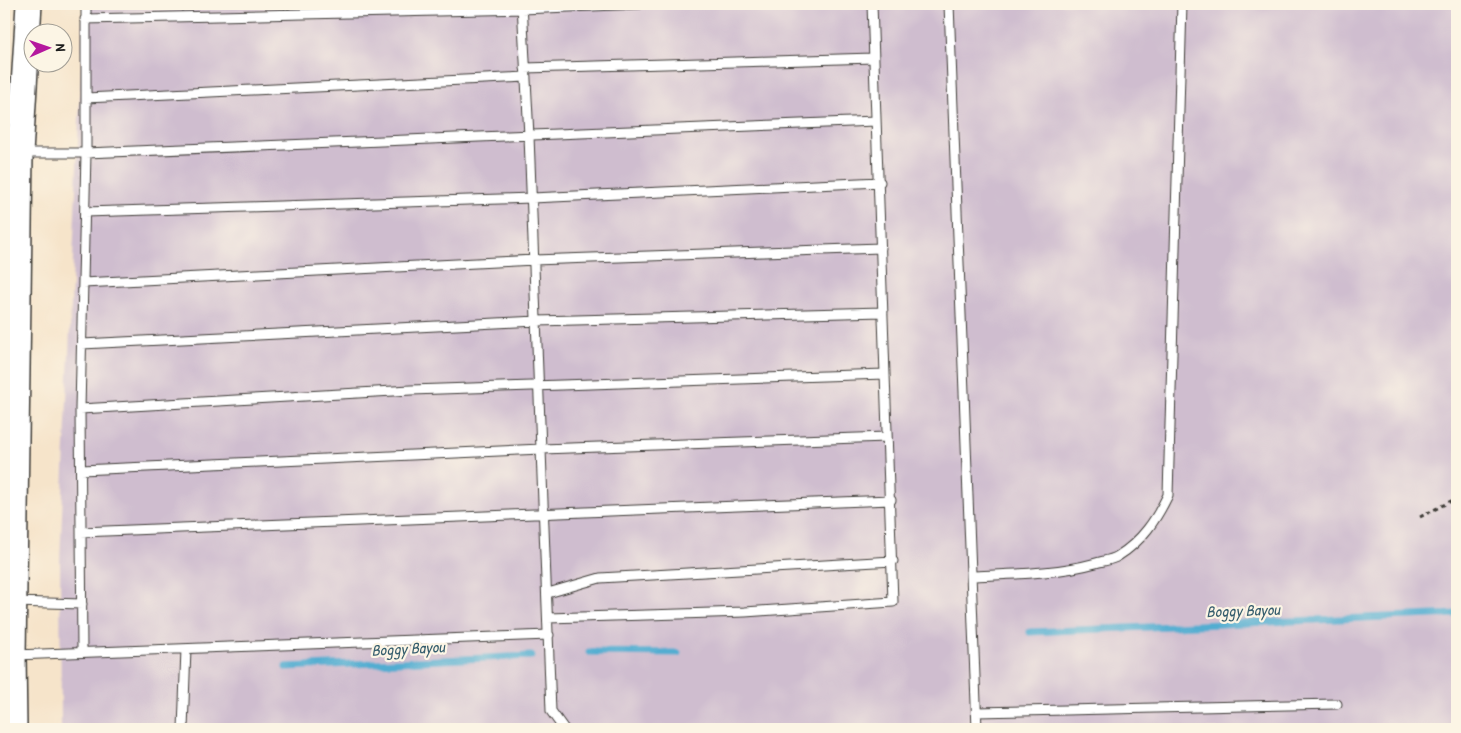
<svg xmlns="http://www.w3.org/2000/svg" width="1461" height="733" viewBox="0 0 1461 733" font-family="'Patrick Hand',sans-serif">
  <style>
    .industrial { fill: #cfbdcf }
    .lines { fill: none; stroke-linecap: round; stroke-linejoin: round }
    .stream { stroke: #53add1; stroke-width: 7 }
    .lane-casing { stroke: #3d3a36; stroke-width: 11 }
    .secondary-casing { stroke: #3d3a36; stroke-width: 28 }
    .path { stroke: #3d3a36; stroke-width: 3; stroke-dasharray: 4 4; stroke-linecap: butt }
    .lane { stroke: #fff; stroke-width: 9 }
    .secondary { stroke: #fff; stroke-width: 25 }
    .labels { text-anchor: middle; stroke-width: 4.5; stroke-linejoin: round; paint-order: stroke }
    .water-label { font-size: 16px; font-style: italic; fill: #355d6d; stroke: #fcf5e5 }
  </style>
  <rect width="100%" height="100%" fill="#fcf5e5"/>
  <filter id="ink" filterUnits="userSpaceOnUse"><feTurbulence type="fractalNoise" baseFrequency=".02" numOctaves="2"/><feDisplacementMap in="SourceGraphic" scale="10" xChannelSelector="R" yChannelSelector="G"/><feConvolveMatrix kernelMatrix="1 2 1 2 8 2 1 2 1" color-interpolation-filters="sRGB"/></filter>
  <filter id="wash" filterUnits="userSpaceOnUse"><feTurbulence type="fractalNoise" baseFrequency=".0096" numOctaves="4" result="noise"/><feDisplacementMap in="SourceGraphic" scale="20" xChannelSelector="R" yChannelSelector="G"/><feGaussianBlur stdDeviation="1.12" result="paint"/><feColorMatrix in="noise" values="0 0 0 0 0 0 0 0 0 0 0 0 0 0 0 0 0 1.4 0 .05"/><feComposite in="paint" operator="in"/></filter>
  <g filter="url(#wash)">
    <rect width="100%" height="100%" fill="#f6e4ca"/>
    <path class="industrial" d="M 84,4 L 1457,4 L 1457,729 L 61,729 L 60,561 Z"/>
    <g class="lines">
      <path class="stream" d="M 1030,632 L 1457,614
        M 589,652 L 678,653
        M 286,667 L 531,656"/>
    </g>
  </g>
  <g filter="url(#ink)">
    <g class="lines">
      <g class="lane-casing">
        <path id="lane" d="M 522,4 L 529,136 L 551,711 L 564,729
          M 949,4 L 977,729
          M 85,19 L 522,9 L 640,4
          M 525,68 L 874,58
          M 86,98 L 526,77
          M 20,153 L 86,153 L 876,121
          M 85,212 L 532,198 L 880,182
          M 83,283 L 534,260 L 881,248
          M 82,344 L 537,321 L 883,312
          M 80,409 L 411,390 L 885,374
          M 81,470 L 542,449 L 887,437
          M 81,532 L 891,500
          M 971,576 C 1013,574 1056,574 1096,563 C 1103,561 1112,560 1118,556 C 1142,541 1156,520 1168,495 L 1182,4
          M 548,593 L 600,578 L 893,561
          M 14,602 L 82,604
          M 548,618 L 745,612 L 893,602 L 872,4
          M 82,651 L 80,409 L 86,153 L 86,4
          M 15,655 L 549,635
          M 977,712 L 1337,704
          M 183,729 L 186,649"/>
      </g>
      <g class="secondary-casing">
        <path id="secondary" d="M 14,729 L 13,655 L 20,153 L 29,4"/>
      </g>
      <path class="path" d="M 1420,517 L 1457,498"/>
      <use href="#lane" class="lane"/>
      <use href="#secondary" class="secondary"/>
    </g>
  </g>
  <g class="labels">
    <g class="water-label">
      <text transform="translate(1243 610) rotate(-2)" y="6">Boggy Bayou</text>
      <text transform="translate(408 648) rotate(-3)" y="6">Boggy Bayou</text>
    </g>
  </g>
  <rect width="1461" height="733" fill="none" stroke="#fcf5e5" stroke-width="20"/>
  <g transform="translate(48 48) rotate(88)"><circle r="24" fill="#fcf5e5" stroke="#a29e95"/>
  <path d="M0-4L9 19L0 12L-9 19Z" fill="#b5179e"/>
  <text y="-8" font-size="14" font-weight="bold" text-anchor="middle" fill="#1c1c1c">N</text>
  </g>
</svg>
